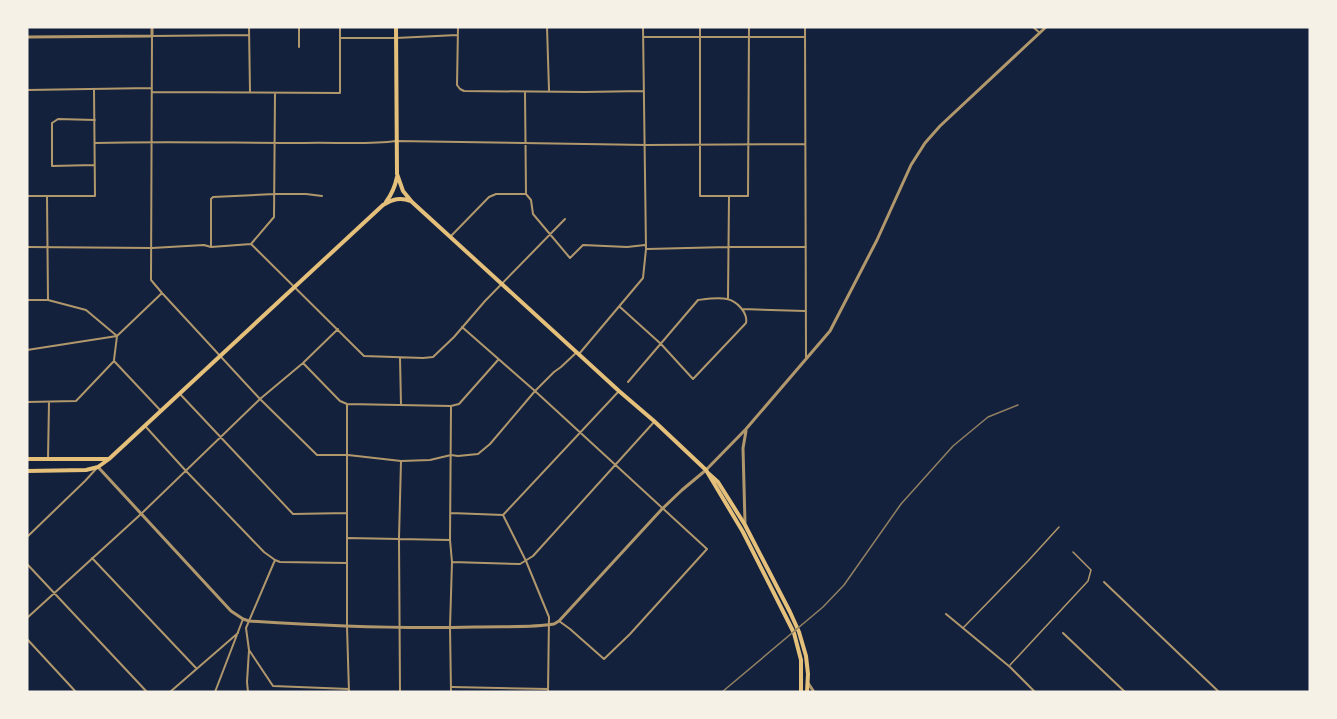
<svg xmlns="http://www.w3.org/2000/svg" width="1337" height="719" viewBox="0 0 1337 719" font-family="'Exo 2',sans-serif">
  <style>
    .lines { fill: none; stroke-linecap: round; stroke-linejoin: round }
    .service { stroke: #b1986c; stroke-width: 1.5 }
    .minor { stroke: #b1986c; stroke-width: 2 }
    .tertiary { stroke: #b1986c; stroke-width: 3 }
    .secondary { stroke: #e5c07b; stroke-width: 4 }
    .rail { stroke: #918062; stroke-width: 1.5 }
  </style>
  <rect width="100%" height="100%" fill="#14213d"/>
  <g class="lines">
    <path class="service" d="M 963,628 L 1028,561 L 1059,527
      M 1010,665 L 1088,581 L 1091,570 L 1073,552"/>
    <path class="minor" d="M 249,27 L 250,92
      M 458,27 L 457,85 L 460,89 L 464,91 L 585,92 L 643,91
      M 547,27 L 549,90
      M 700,27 L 700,196 L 748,196 L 749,27
      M 805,27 L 806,357
      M 1033,27 L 1040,33
      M 249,35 L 152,36 L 151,280 L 162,293 L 260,399 L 317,455 L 348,455 L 401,461 L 430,460 L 451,455 L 458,456 L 478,454 L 490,444 L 535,391 L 554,372 L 561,367 L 577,352
      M 643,37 L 805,37
      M 340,38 L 396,38 L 457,35
      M 299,47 L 299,27
      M 27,90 L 152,88
      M 152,92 L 340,93 L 340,27
      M 525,92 L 526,194
      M 95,143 C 165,141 234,143 304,143 C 333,142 367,145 396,141 L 646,145 L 805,144
      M 94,165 L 52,166 L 52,123 L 58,119 L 95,120
      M 526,194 L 531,200 L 533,214 L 570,258 L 583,245 L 627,247 L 645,245
      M 27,196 L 95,196 L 94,89
      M 47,196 L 48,300
      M 451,236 L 489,197 L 496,194 L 526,194
      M 251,244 L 364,356 L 423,358 L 433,357 L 454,337 L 485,301 L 565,219
      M 27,247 L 152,248 L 204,245 L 211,247 L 251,244 L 274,217 L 275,93
      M 211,247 L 211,199 L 213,197 L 274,194 L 306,194 L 322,196
      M 647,249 L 728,247 L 806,247
      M 728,298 L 729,196
      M 27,300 L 48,300 L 86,310 L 117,336
      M 620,307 L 661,344 L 693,379 L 746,323 C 748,313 737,301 727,299 C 718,297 706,299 698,300 L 628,382
      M 742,309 L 805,311
      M 462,327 L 535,391 L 707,549 L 630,634 L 604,659 L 570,629 L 559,621
      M 27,350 L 117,336 L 162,293
      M 579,354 L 643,278 L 646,249 L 643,27
      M 400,358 L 401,405
      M 114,360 L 117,336
      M 114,361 L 161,411
      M 303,363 L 340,401 L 347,404 L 451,406 L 459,404 L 498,360
      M 180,394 L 293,514 L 347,513
      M 27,402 L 76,401 L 114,361
      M 347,404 L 347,627 L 349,692
      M 146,427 L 186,471 L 264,552 L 275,560 L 280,562 L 347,563
      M 48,459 L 49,402
      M 451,513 L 503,515 L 619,391
      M 503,515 L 526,561 L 549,617 L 548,692
      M 27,537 L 85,481 L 96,469
      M 348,538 L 450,540
      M 92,558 L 196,668
      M 275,560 L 246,628 L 249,650 L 273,686 L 349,689
      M 452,562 L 520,564 L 533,556 L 654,422
      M 27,564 L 147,692
      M 1104,582 L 1219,692
      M 946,614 L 1010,667 L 1035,692
      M 27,618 L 141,514 L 260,399 L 303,363 L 338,329
      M 1063,633 L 1125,692
      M 27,639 L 76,692
      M 452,687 L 548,689
      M 170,692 L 238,633
      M 215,692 L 243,619
      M 248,692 L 247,682 L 249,650
      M 400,692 L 399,538 L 401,461
      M 451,692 L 450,627 L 452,562 L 450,540 L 451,406"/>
    <path class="tertiary" d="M 27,37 L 152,36 L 152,27
      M 98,467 L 231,611 L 243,619 L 249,621 C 324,626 400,629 475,627 C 499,626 531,628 554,624 L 559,621 L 662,509 L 682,490 L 706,470 L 746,429 L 830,331 L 877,240 L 911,165 L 925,143 L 940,126 L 1046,27
      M 745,523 L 743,448 L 746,431
      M 808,683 L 814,692"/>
    <path class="secondary" d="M 396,27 L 397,174 L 403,191 L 412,202 L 619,391 L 654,421 L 706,470 L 743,532 L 794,633 L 801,660 L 801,692
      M 386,202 C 392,194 395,187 397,177
      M 27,459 L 109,459
      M 27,471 L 86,470 L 98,467 L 109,459 L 383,205 C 393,199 400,197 411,201
      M 708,473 L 718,482 L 745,525 L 790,612 L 799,632 L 806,656 L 808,674 L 807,692"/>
    <path class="rail" d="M 722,692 L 823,607 L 844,585 L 901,504 L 953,446 L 988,417 L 1018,405"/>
  </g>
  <rect width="1337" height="719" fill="none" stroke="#f6f1e7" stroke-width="57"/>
</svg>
